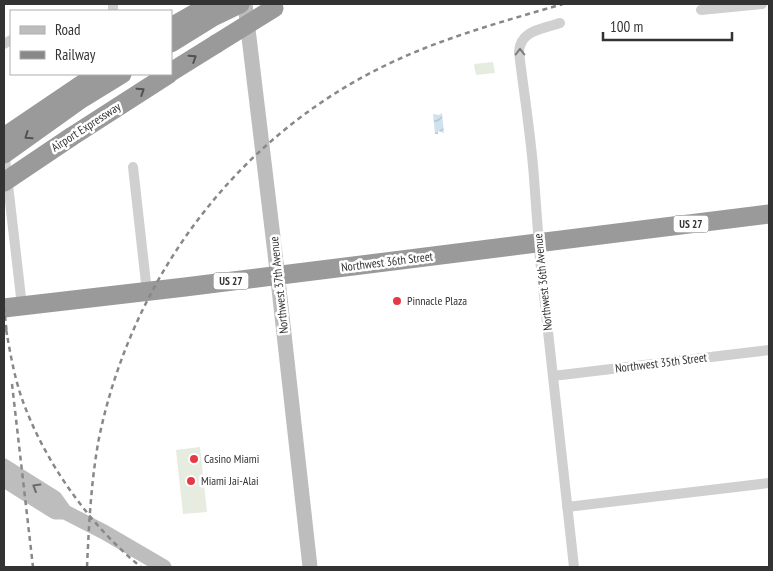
<svg xmlns="http://www.w3.org/2000/svg" width="773" height="571" viewBox="0 0 773 571" font-family="'PT Sans Narrow',sans-serif">
  <style>
    .grass { fill: #e6ecdf }
    .park { fill: url(#park-tufts) }
    .water { fill: url(#water-waves) }
    .lines { fill: none; stroke-linecap: round; stroke-linejoin: round }
    .street { stroke: #d0d0d0; stroke-width: 10 }
    .secondary { stroke: #bdbdbd; stroke-width: 15 }
    .highway { stroke: #9a9a9a; stroke-width: 19 }
    .rail { stroke: #888; stroke-width: 2.5; stroke-dasharray: 5 4; stroke-linecap: butt }
    .highway-bridge { stroke: #9a9a9a; stroke-width: 19 }
    .oneway { stroke: #7a7a7a }
    .oneway2 { stroke: #525252 }
    .oneway3 { stroke: #6a6a6a }
    .poi-dot { fill: #e63946; stroke: #fff; stroke-width: 2 }
    .labels { text-anchor: middle; stroke-width: 5; stroke-linejoin: round; paint-order: stroke }
    .shield { fill: #fff; stroke: #707070; stroke-width: 1 }
    .shield-label { font-size: 11px; font-weight: bold; fill: #333 }
    .street-label { font-size: 12px; fill: #333; stroke: #fff }
    .poi-label { font-size: 12px; fill: #333; stroke: #fff; text-anchor: start }
  </style>
  <defs>
    <pattern id="park-tufts" width="24" height="20" patternUnits="userSpaceOnUse" patternTransform="scale(1.25)"><rect width="24" height="20" fill="#e6ecdf"/><path d="M3 7l-1-3M5 7V3M7 7l1-3M15 17l-1-3M17 17v-4M19 17l1-3" fill="none" stroke="#c6cbc0"/></pattern>
    <pattern id="water-waves" width="16" height="10" patternUnits="userSpaceOnUse" patternTransform="scale(1.25)"><rect width="16" height="10" fill="#cfe2ee"/><path d="M0 5q4-4 8 0t8 0" fill="none" stroke="#b2c2cd"/></pattern>
  </defs>
  <rect width="100%" height="100%" fill="#fff"/>
  <path class="grass" d="M 200,447 L 207,512 L 183,514 L 176,450 Z"/>
  <path class="park" d="M 493,62 L 495,73 L 476,75 L 474,64 Z"/>
  <path class="water" d="M 442,113 L 444,133 L 438,131 L 438,134 L 435,134 L 433,114 L 439,115 Z"/>
  <g class="lines">
    <path class="street" d="M 701,10 L 762,4
      M 113,11 L 113,4
      M 560,23 C 543,29 520,30 519,52 C 524,94 531,136 534,178 C 536,205 538,232 540,259 L 574,567
      M 4,44 L 11,40
      M 4,150 L 22,306
      M 133,167 L 147,292
      M 553,376 L 769,350
      M 567,507 L 769,483"/>
    <path class="secondary" d="M 245,4 L 276,262 L 310,567
      M 4,466 L 55,498 L 65,512
      M 4,480 L 55,512 L 65,512 L 104,532 L 164,567"/>
    <path class="highway" d="M 171,27 L 206,7
      M 171,43 L 213,17 L 240,4
      M 171,72 L 216,44
      M 83,98 L 122,74
      M 4,137 L 97,74
      M 71,137 L 169,74
      M 4,308 L 185,287 L 769,214"/>
    <path class="rail" d="M 4,307 L 7,335
      M 6,329 C 10,352 14,375 21,396 C 43,460 89,525 141,567
      M 12,384 L 33,567
      M 87,567 C 89,524 91,481 99,438 C 132,279 234,141 380,68 C 438,39 501,22 563,4"/>
    <path class="highway-bridge" d="M 216,44 L 274,8
      M 4,154 L 81,99
      M 4,182 L 71,137"/>
  </g>
  <defs><path id="oneway-chevron" d="M-2-3.5L2.5 0L-2 3.5" fill="none" stroke-width="1.6" stroke-linecap="round" stroke-linejoin="round" transform="scale(1.25)"/></defs>
  <use class="oneway" href="#oneway-chevron" transform="translate(520 52) rotate(-90)"/>
  <g class="oneway2">
    <use href="#oneway-chevron" transform="translate(193 58) rotate(-33)"/>
    <use href="#oneway-chevron" transform="translate(141 91) rotate(-33)"/>
    <use href="#oneway-chevron" transform="translate(28 136) rotate(145)"/>
  </g>
  <use class="oneway3" href="#oneway-chevron" transform="translate(36 487) rotate(-149)"/>
  <g class="poi-dot">
    <circle cx="397" cy="301" r="5"/>
    <circle cx="194" cy="459" r="5"/>
    <circle cx="191" cy="481" r="5"/>
  </g>
  <g class="labels">
    <g class="shield">
      <rect x="673.5" y="215.5" width="35" height="17" rx="4"/>
      <rect x="213.5" y="272.5" width="35" height="17" rx="4"/>
    </g>
    <g class="shield-label">
      <text x="691" y="228">US 27</text>
      <text x="231" y="285">US 27</text>
    </g>
    <g class="street-label">
      <text transform="translate(86 127) rotate(-33)" y="4">Airport Expressway</text>
      <text transform="translate(387 262) rotate(-7)" y="4">Northwest 36th Street</text>
      <text transform="translate(543 282) rotate(-96)" y="4">Northwest 36th Avenue</text>
      <text transform="translate(279 285) rotate(-96)" y="4">Northwest 37th Avenue</text>
      <text transform="translate(661 363) rotate(-7)" y="4">Northwest 35th Street</text>
    </g>
    <g class="poi-label">
      <text x="407" y="305">Pinnacle Plaza</text>
      <text x="204" y="463">Casino Miami</text>
      <text x="201" y="485">Miami Jai-Alai</text>
    </g>
  </g>
  <rect width="773" height="571" fill="none" stroke="#333333" stroke-width="10"/>
  <rect x="10" y="10" width="162" height="65" fill="#ffffff" stroke="#adadad"/>
  <rect x="20" y="26" width="25" height="8" fill="#bdbdbd" stroke="#adadad"/>
  <text x="55" y="35" font-size="15" fill="#333333">Road</text>
  <rect x="20" y="51" width="25" height="8" fill="#888888" stroke="#adadad"/>
  <text x="55" y="60" font-size="15" fill="#333333">Railway</text>
  <path d="M603 32v8h129v-8" fill="none" stroke="#333333" stroke-width="2.5"/>
  <text x="610" y="32" font-size="15" fill="#333333" stroke="#ffffff" stroke-width="4" paint-order="stroke">100 m</text>
</svg>
